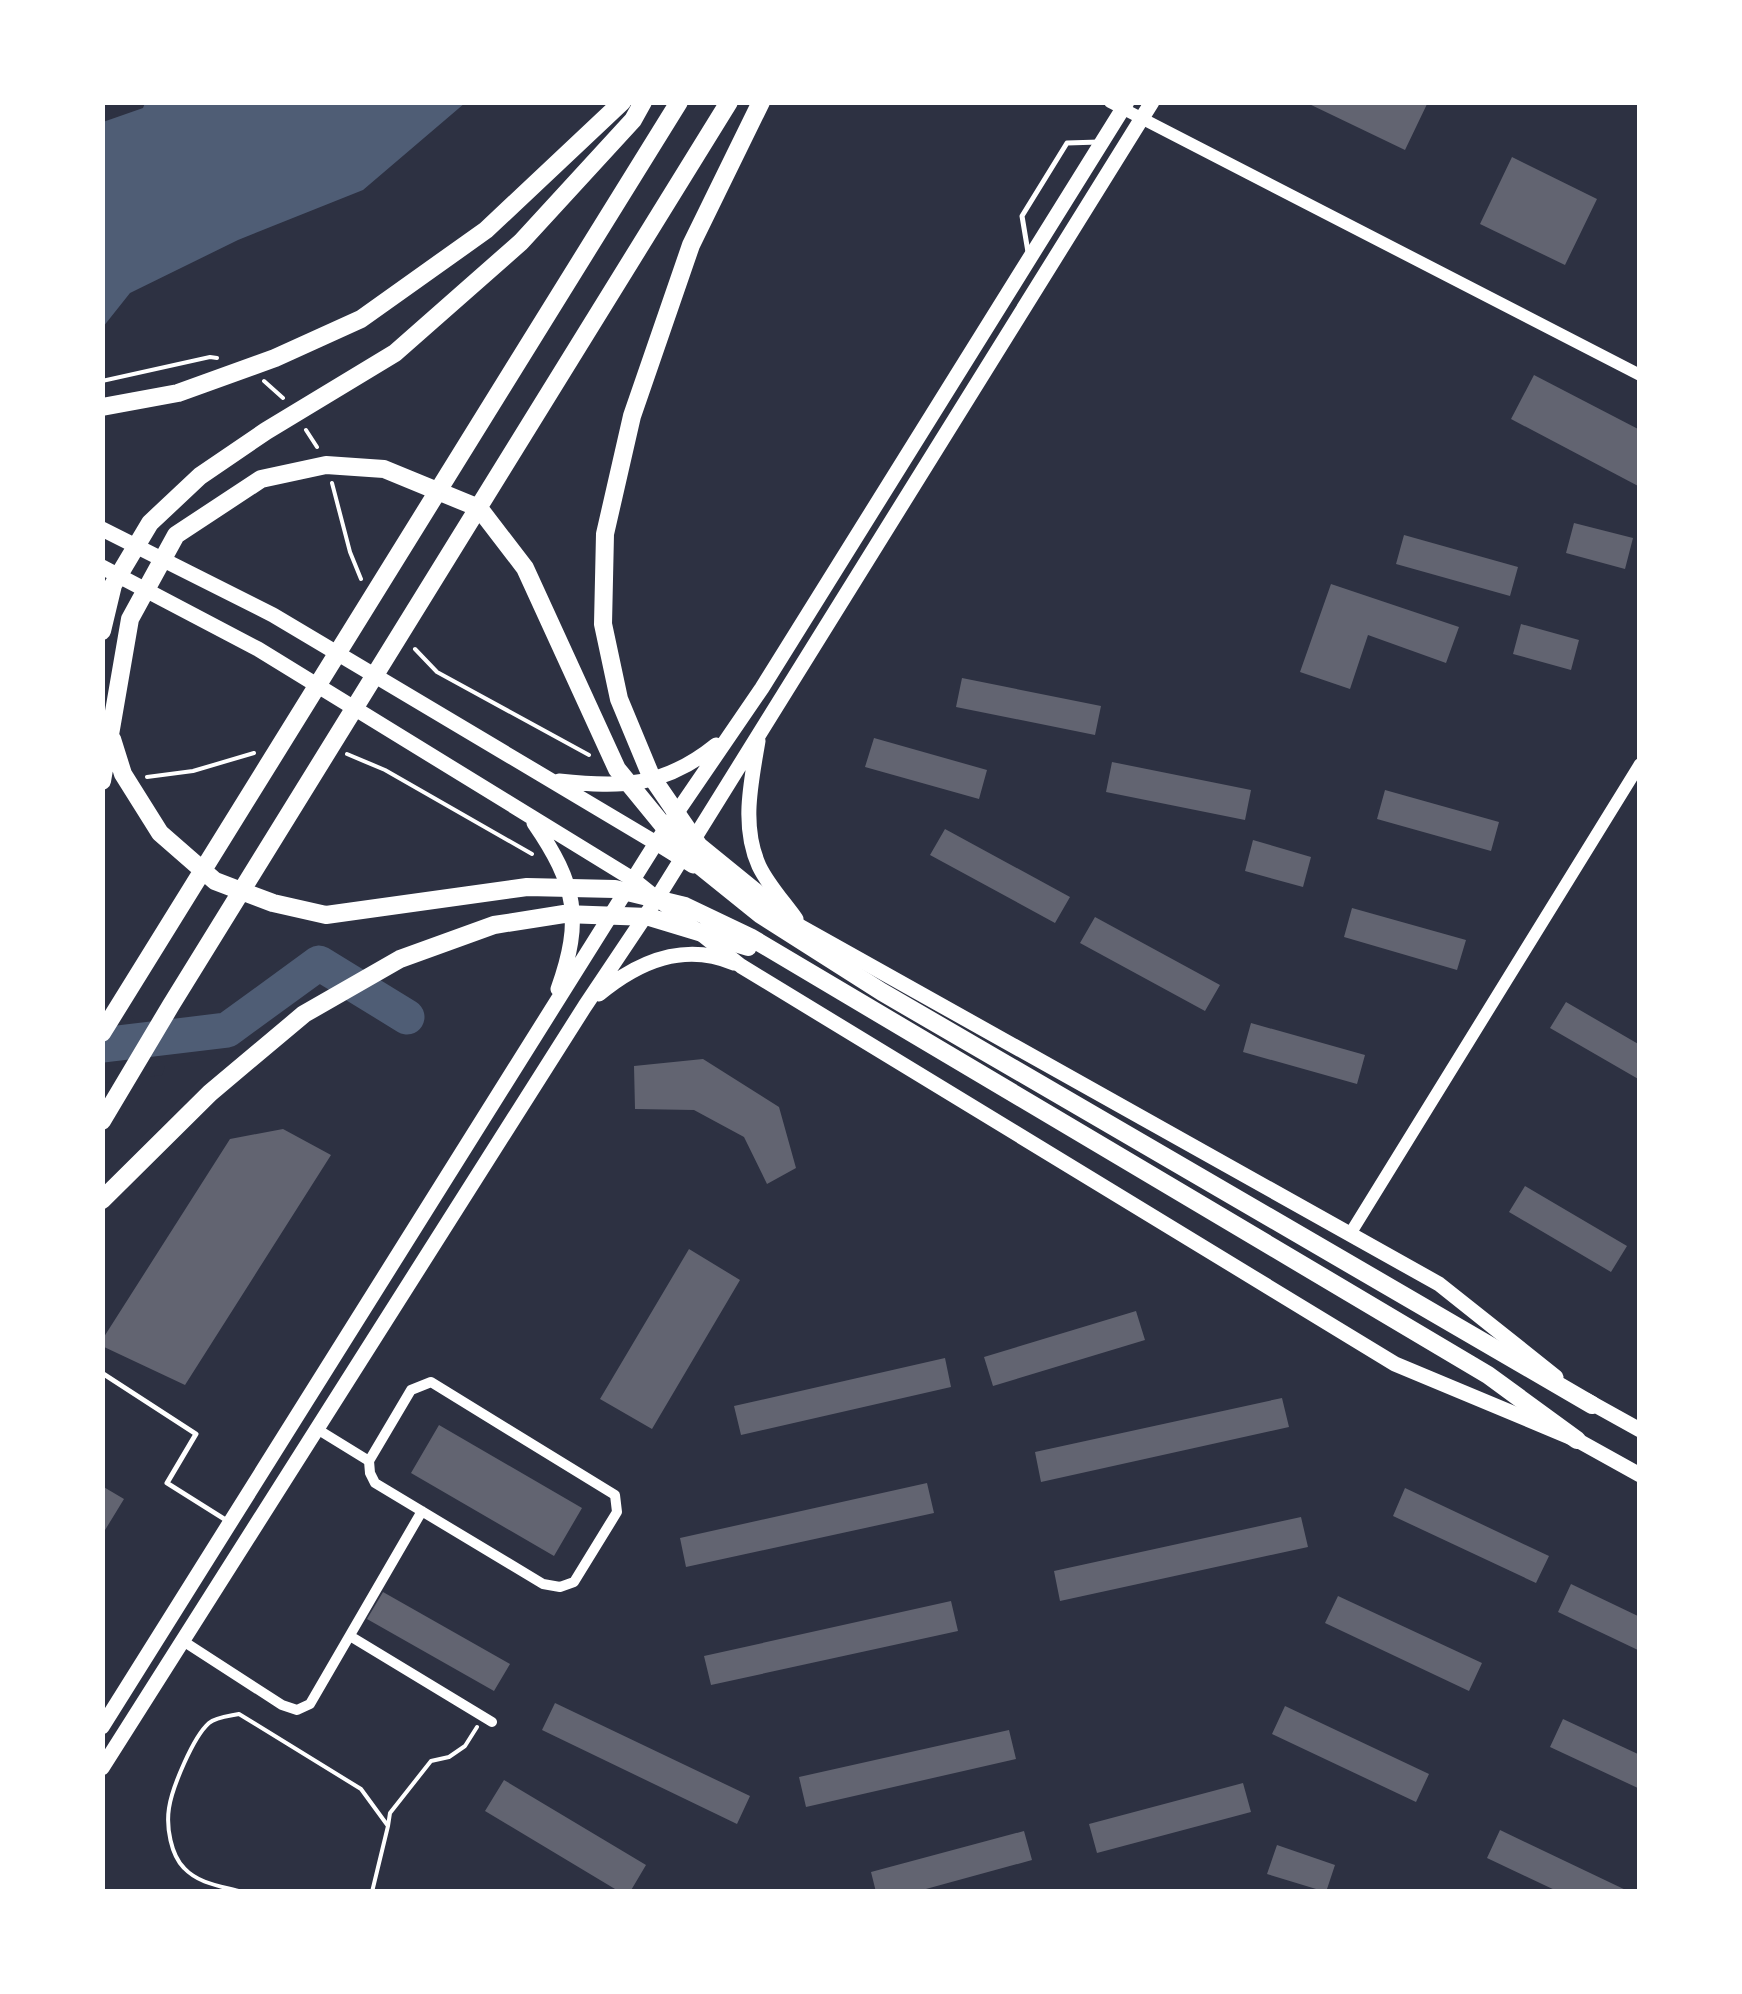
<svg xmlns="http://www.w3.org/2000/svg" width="1742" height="1994" viewBox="0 0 1742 1994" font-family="'Noto Serif',serif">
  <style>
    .water { fill: #4f5d75 }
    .pier { fill: #2d3142 }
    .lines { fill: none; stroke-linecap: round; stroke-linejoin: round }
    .river { stroke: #4f5d75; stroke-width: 35 }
    .building { fill: #626471 }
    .path { stroke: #fff; stroke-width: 4 }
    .service { stroke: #fff; stroke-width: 5 }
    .minor { stroke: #fff; stroke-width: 10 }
    .tertiary { stroke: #fff; stroke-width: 12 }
    .secondary { stroke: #fff; stroke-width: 15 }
    .primary { stroke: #fff; stroke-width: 15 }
    .trunk { stroke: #fff; stroke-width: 18 }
  </style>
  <rect width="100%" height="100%" fill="#2d3142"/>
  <path class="water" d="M 145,103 L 145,102 L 465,103 L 363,190 L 238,240 L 130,293 L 103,327 L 103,122 L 143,108 Z"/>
  <path class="pier" d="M 103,972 L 165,1067 L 162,1075 L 102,1083 Z"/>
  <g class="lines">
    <path class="river" d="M 102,1045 L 227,1030 L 319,963 L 407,1017"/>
  </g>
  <path class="building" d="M 1305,102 L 1428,102 L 1405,150 Z
    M 1512,157 L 1597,199 L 1565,265 L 1480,224 Z
    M 1534,375 L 1640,430 L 1640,487 L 1511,419 Z
    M 1574,523 L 1633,538 L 1625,569 L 1566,553 Z
    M 1404,535 L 1518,567 L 1510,596 L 1396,564 Z
    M 1331,584 L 1459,627 L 1446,663 L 1368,635 L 1350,689 L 1300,672 Z
    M 1521,624 L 1579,640 L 1571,670 L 1513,654 Z
    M 962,678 L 1101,706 L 1095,735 L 956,707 Z
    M 874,738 L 987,770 L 979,799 L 865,767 Z
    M 1112,762 L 1251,790 L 1245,820 L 1106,792 Z
    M 1385,790 L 1499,822 L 1491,851 L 1377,819 Z
    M 945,829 L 1070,897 L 1055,923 L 930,855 Z
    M 1253,840 L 1311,857 L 1303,887 L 1245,871 Z
    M 1352,908 L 1466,940 L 1457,970 L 1344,937 Z
    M 1095,917 L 1220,985 L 1205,1011 L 1080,943 Z
    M 1566,1002 L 1640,1045 L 1640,1080 L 1550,1028 Z
    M 1251,1023 L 1365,1055 L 1357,1084 L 1243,1052 Z
    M 703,1059 L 779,1107 L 796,1168 L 767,1184 L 744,1137 L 694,1110 L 635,1109 L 634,1066 Z
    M 283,1129 L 331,1155 L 185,1385 L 102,1346 L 102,1340 L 230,1139 Z
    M 1525,1186 L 1627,1246 L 1611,1272 L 1509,1212 Z
    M 689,1249 L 740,1280 L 652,1429 L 600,1399 Z
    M 1136,1311 L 1145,1340 L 993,1386 L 984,1357 Z
    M 945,1358 L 951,1387 L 741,1435 L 734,1406 Z
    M 1282,1398 L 1289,1427 L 1041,1482 L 1035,1452 Z
    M 439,1425 L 582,1508 L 554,1556 L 411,1473 Z
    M 927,1483 L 934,1513 L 686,1567 L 680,1538 Z
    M 102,1486 L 124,1499 L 102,1535 Z
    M 1405,1488 L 1549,1556 L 1536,1583 L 1393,1516 Z
    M 1301,1517 L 1308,1547 L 1060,1601 L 1054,1571 Z
    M 1571,1584 L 1640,1617 L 1640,1651 L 1558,1612 Z
    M 383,1592 L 510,1664 L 494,1691 L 367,1619 Z
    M 1338,1596 L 1482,1663 L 1469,1691 L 1325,1623 Z
    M 951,1601 L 958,1631 L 711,1685 L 704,1656 Z
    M 555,1703 L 750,1796 L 737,1824 L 542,1730 Z
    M 1285,1706 L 1429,1774 L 1416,1802 L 1272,1734 Z
    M 1563,1719 L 1640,1755 L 1640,1789 L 1550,1747 Z
    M 1009,1730 L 1016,1759 L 806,1807 L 799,1777 Z
    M 504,1780 L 646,1865 L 630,1892 L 620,1892 L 485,1811 Z
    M 1243,1783 L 1251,1812 L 1097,1853 L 1089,1824 Z
    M 1500,1830 L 1630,1892 L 1559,1892 L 1487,1858 Z
    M 1024,1831 L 1032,1860 L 915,1892 L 876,1892 L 871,1872 Z
    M 1277,1845 L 1335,1865 L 1326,1892 L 1267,1874 Z"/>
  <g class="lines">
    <path class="path" d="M 102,381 L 210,357 L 217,358
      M 264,381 L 283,398
      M 306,430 L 317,447
      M 332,483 L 350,552 L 361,579
      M 415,649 L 437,672 L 589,755
      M 347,754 L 385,770 L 532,854
      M 147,777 L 193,771 L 254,753
      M 388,1826 L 390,1813 L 431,1761 L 449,1757 L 465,1746 L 477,1727
      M 242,1892 C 221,1886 199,1884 184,1868 C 171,1855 166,1827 169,1808 C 172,1788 193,1737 209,1723 C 216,1717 230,1716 239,1714 L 361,1789 L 388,1826 L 372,1892"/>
    <path class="service" d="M 1028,252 L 1022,216 L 1067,143 L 1099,142
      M 102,1373 L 196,1434 L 167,1483 L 229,1522"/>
    <path class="minor" d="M 317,1429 L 369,1461 L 411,1390 L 431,1382 L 615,1495 L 617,1512 L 574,1582 L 560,1587 L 543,1584 L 375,1483 L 370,1473 L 369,1461
      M 350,1636 L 492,1722
      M 183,1641 L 282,1705 L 297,1710 L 310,1704 L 422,1511"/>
    <path class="tertiary" d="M 1110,102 L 1640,375
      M 1350,1234 L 1640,764"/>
    <path class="secondary" d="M 102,529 L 273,615 L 656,843
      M 102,567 L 258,649 L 634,880
      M 758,741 C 751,783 741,826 759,866 C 768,885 784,902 796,919
      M 559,781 C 622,788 664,787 716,745
      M 534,823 C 576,884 583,919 558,989
      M 599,994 C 639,961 684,942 734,963
      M 102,1727 L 656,843 L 762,688 L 1127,102
      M 102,1768 L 585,1006 L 656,900 L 1152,102"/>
    <path class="primary" d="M 656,843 L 693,866
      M 634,880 L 741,966 L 1395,1364 L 1577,1440 L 1640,1475
      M 787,919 L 1439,1284 L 1556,1377
      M 1586,1400 L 1640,1430"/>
    <path class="trunk" d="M 761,102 L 691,245 L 632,416 L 605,534 L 603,624 L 619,699 L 651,776 L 699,846 L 795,924
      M 102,407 L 178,393 L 275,358 L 361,319 L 486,230 L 622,102
      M 102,631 L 113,585 L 150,523 L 200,476 L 266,431 L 395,353 L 521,242 L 633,120 L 643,102
      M 112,739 L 123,774 L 160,833 L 215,881 L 273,903 L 326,915 L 527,887 L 615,889 L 685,906 L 750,937 L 1488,1375 L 1577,1440
      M 102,781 L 130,619 L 176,535 L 261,479 L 326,465 L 384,469 L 479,508 L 525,568 L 617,769 L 689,857 L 761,915 L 882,992 L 1592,1405
      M 102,1033 L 679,102
      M 102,1121 L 171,1005 L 729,102
      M 102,1200 L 210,1093 L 304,1014 L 400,959 L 494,925 L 564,914 L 649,917 L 748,947"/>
  </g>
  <rect width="1742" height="1994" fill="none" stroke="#ffffff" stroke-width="210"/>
</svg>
